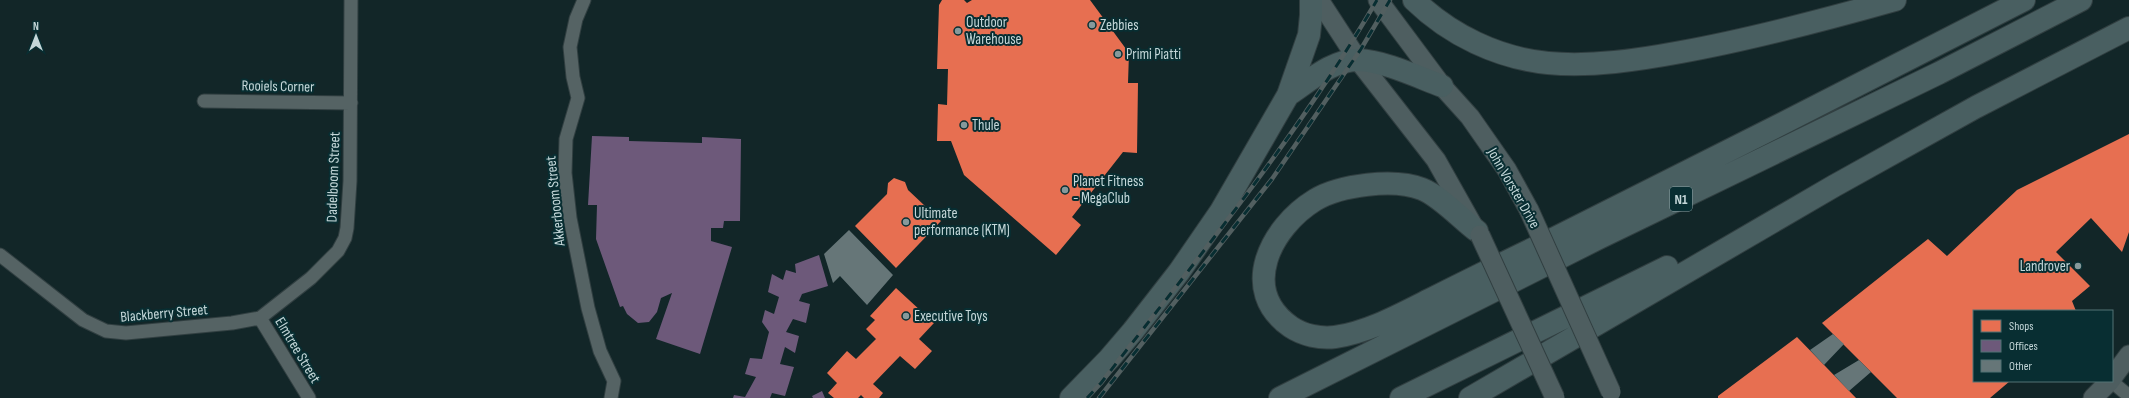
<svg xmlns="http://www.w3.org/2000/svg" width="2129" height="398" viewBox="0 0 2129 398" font-family="'Sofia Sans Condensed',sans-serif">
  <style>
    .shops { fill: #e76f51 }
    .offices { fill: #6d597a }
    .building { fill: #667678 }
    .lines { fill: none; stroke-linecap: round; stroke-linejoin: round }
    .street-casing { stroke: #313f41; stroke-width: 15 }
    .secondary-casing { stroke: #313f41; stroke-width: 21 }
    .highway-casing { stroke: #313f41; stroke-width: 24 }
    .street { stroke: #556364; stroke-width: 13 }
    .secondary { stroke: #4e5e60; stroke-width: 19 }
    .highway { stroke: #495f61; stroke-width: 22 }
    .rail-casing { stroke: #525f60; stroke-width: 4.5 }
    .rail { stroke: #082e32; stroke-width: 3; stroke-dasharray: 9; stroke-linecap: butt }
    .secondary-bridge-casing { stroke: #313f41; stroke-width: 21; stroke-linecap: butt }
    .secondary-bridge { stroke: #4e5e60; stroke-width: 19 }
    .poi-dot { fill: #86999b; stroke: #082e32; stroke-width: 1.5 }
    .labels { text-anchor: middle; stroke-width: 4; stroke-linejoin: round; paint-order: stroke }
    .shield { fill: #082e32; stroke: #8ca4a7; stroke-width: 1 }
    .shield-label { font-size: 14px; font-weight: bold; fill: #c4d7d9 }
    .poi-label { font-size: 15px; fill: #c4d7d9; stroke: #082e32; text-anchor: start }
    .street-label { font-size: 15px; fill: #c4d7d9; stroke: #082e32 }
  </style>
  <rect width="100%" height="100%" fill="#122628"/>
  <path class="shops" d="M 942,0 L 964,0 L 967,3 L 972,0 L 1090,0 L 1129,53 L 1128,83 L 1138,83 L 1137,153 L 1123,152 L 1072,217 L 1081,225 L 1056,255 L 964,175 L 951,141 L 937,141 L 938,104 L 947,105 L 948,69 L 937,69 L 939,5 Z
    M 2129,134 L 2129,232 L 2122,252 L 2091,218 L 2056,252 L 2090,286 L 2072,301 L 2076,311 L 1974,311 L 1974,381 L 2010,381 L 1990,398 L 1897,398 L 1822,323 L 1928,239 L 1947,256 L 2017,190 Z
    M 894,178 L 905,182 L 908,190 L 941,221 L 896,268 L 855,226 L 887,194 L 888,183 Z
    M 896,288 L 934,323 L 919,339 L 932,351 L 915,369 L 900,356 L 873,384 L 883,393 L 879,398 L 864,398 L 861,395 L 858,398 L 834,398 L 828,393 L 837,383 L 827,373 L 847,351 L 856,359 L 876,339 L 866,329 L 875,320 L 870,316 Z
    M 1797,337 L 1856,398 L 1718,398 L 1718,396 Z"/>
  <path class="offices" d="M 592,136 L 629,137 L 629,141 L 702,143 L 702,137 L 741,139 L 740,221 L 724,221 L 723,228 L 711,228 L 711,241 L 732,247 L 700,354 L 656,339 L 672,293 L 661,298 L 657,312 L 649,322 L 638,323 L 627,314 L 623,306 L 620,307 L 596,239 L 597,205 L 588,205 Z
    M 819,255 L 828,286 L 802,294 L 799,301 L 810,304 L 806,323 L 793,319 L 786,332 L 799,336 L 795,353 L 785,347 L 780,364 L 794,367 L 785,396 L 772,393 L 770,398 L 733,398 L 734,395 L 745,397 L 756,377 L 745,374 L 750,358 L 762,359 L 769,332 L 762,322 L 765,310 L 774,314 L 779,297 L 768,292 L 772,274 L 783,280 L 786,270 L 796,273 L 795,264 Z
    M 822,391 L 825,398 L 813,398 L 812,396 Z"/>
  <path class="building" d="M 849,230 L 893,275 L 867,305 L 840,276 L 833,283 L 824,254 Z
    M 1833,334 L 1844,344 L 1824,365 L 1810,350 Z
    M 1859,360 L 1871,372 L 1849,391 L 1834,375 Z"/>
  <g class="lines">
    <g class="street-casing">
      <path id="street" d="M 584,0 L 576,19 L 570,47 L 573,77 L 578,98 L 566,139 L 565,173 L 570,218 L 588,308 L 600,351 L 614,381 L 611,398
        M 204,101 L 351,103
        M 0,255 L 83,320 L 106,331 L 126,333 L 232,323 L 260,318 L 311,278 L 338,251 L 345,238 L 347,228 L 350,181 L 351,0
        M 260,318 L 309,398
        M 2111,381 L 2129,396"/>
    </g>
    <g class="secondary-casing">
      <path id="secondary" d="M 1319,0 L 1358,60 L 1436,160 L 1472,224
        M 1378,0 L 1442,86 L 1470,117 L 1507,170 L 1529,210
        M 2112,378 L 2129,355
        M 2093,398 L 2110,381"/>
    </g>
    <g class="highway-casing">
      <path id="highway" d="M 1414,0 C 1450,35 1498,58 1548,63 C 1592,67 1638,60 1681,52 C 1753,39 1824,20 1895,0
        M 1288,95 C 1308,82 1333,59 1359,60 C 1384,61 1418,77 1442,86
        M 1477,231 C 1461,219 1440,196 1422,189 C 1394,178 1340,185 1315,200 C 1271,227 1238,290 1291,327 C 1303,335 1320,339 1335,337 C 1369,332 1401,314 1431,299 C 1469,280 1507,261 1545,243 C 1705,163 1865,82 2024,0
        M 1071,398 L 1109,359 L 1133,331 L 1179,272 L 1221,211 L 1288,95 L 1309,35 L 1311,15 L 1311,0
        M 1280,398 L 1599,238 L 1939,73 L 2081,0
        M 1401,398 L 1667,267
        M 1470,398 L 1834,186 L 1976,107 L 2129,28"/>
    </g>
    <use href="#street" class="street"/>
    <use href="#secondary" class="secondary"/>
    <use href="#highway" class="highway"/>
    <g class="rail-casing">
      <path id="rail" d="M 1087,398 L 1101,383 C 1197,259 1298,136 1377,0
        M 1099,398 L 1272,179 L 1361,49 L 1390,0"/>
    </g>
    <use href="#rail" class="rail"/>
    <g class="secondary-bridge-casing">
      <path id="secondary-bridge" d="M 1529,210 L 1611,392
        M 1480,235 L 1555,398"/>
    </g>
    <use href="#secondary-bridge" class="secondary-bridge"/>
  </g>
  <g class="poi-dot">
    <circle cx="1092" cy="25" r="4"/>
    <circle cx="958" cy="31" r="4"/>
    <circle cx="1118" cy="54" r="4"/>
    <circle cx="964" cy="125" r="4"/>
    <circle cx="1065" cy="190" r="4"/>
    <circle cx="906" cy="222" r="4"/>
    <circle cx="2078" cy="266" r="4"/>
    <circle cx="906" cy="316" r="4"/>
  </g>
  <g class="labels">
    <rect class="shield" x="1670" y="187" width="22" height="24" rx="3"/>
    <g class="shield-label">
      <text x="1681" y="204">N1</text>
    </g>
    <g class="poi-label">
      <text x="966" y="27">Outdoor<tspan x="966" dy="17">Warehouse</tspan></text>
      <text x="1100" y="30">Zebbies</text>
      <text x="1126" y="59">Primi Piatti</text>
      <text x="972" y="130">Thule</text>
      <text x="1073" y="186">Planet Fitness<tspan x="1073" dy="17">- MegaClub</tspan></text>
      <text x="914" y="218">Ultimate<tspan x="914" dy="17">performance (KTM)</tspan></text>
      <text x="2070" y="271" text-anchor="end">Landrover</text>
      <text x="914" y="321">Executive Toys</text>
    </g>
    <g class="street-label">
      <text transform="translate(278 86) rotate(1)" y="5">Rooiels Corner</text>
      <text transform="translate(333 177) rotate(-88)" y="5">Dadelboom Street</text>
      <text transform="translate(1514 188) rotate(60)" y="5">John Vorster Drive</text>
      <text transform="translate(555 201) rotate(-96)" y="5">Akkerboom Street</text>
      <text transform="translate(164 313) rotate(-5)" y="5">Blackberry Street</text>
      <text transform="translate(298 350) rotate(59)" y="5">Elmtree Street</text>
    </g>
  </g>
  <rect x="1973" y="310" width="140" height="72" fill="#082e32" stroke="#537275"/>
  <rect x="1981" y="320" width="20" height="12" fill="#e76f51" stroke="#537275"/>
  <text x="2009" y="330" font-size="12" fill="#c4d7d9">Shops</text>
  <rect x="1981" y="340" width="20" height="12" fill="#6d597a" stroke="#537275"/>
  <text x="2009" y="350" font-size="12" fill="#c4d7d9">Offices</text>
  <rect x="1981" y="360" width="20" height="12" fill="#667678" stroke="#537275"/>
  <text x="2009" y="370" font-size="12" fill="#c4d7d9">Other</text>
  <g transform="translate(36 36)" stroke="#082e32" stroke-width="3" paint-order="stroke">
  <path d="M0-3L7 15L0 10L-7 15Z" fill="#c4d7d9"/>
  <text y="-6" font-size="11" font-weight="bold" text-anchor="middle" fill="#c4d7d9">N</text>
  </g>
</svg>
